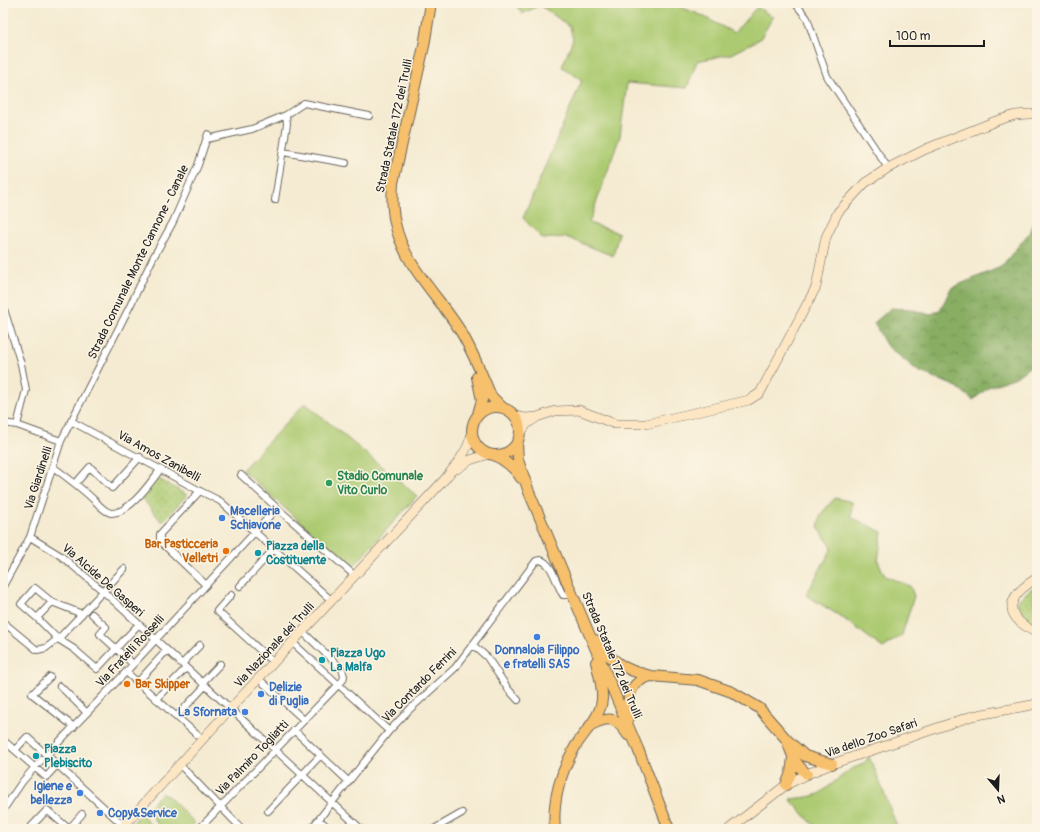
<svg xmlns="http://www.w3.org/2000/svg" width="1040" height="832" viewBox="0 0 1040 832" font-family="Pangolin,sans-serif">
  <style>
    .green { fill: #acca71; stroke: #647346 }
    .forest { fill: url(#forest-crowns); stroke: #526540 }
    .park { fill: url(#park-dots); stroke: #647346 }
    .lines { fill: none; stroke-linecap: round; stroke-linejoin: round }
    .street-casing { stroke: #68645c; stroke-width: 8 }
    .secondary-casing { stroke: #68645c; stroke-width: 10 }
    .primary-casing { stroke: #68645c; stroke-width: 12 }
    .street { stroke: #fff; stroke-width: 6 }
    .secondary { stroke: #fce6c4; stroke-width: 9 }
    .primary { stroke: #f7c06c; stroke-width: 10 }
    .leisure-dot { fill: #2e9e5b; stroke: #fcf5e5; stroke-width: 1.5 }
    .shop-dot { fill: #3f7fe0; stroke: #fcf5e5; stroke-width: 1.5 }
    .food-dot { fill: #e8710a; stroke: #fcf5e5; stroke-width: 1.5 }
    .culture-dot { fill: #0f9aa8; stroke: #fcf5e5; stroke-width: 1.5 }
    .labels { text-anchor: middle; stroke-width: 3; stroke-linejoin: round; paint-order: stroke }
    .street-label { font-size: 12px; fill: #1c1c1c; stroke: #fcf5e5 }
    .leisure-label { font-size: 12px; font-weight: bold; fill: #27864d; stroke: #fcf5e5; text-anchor: start }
    .shop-label { font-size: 12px; font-weight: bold; fill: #366cbe; stroke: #fcf5e5; text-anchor: start }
    .food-label { font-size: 12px; font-weight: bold; fill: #c56008; stroke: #fcf5e5; text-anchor: end }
    .culture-label { font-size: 12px; font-weight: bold; fill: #0d838f; stroke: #fcf5e5; text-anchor: start }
  </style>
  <defs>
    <pattern id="forest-crowns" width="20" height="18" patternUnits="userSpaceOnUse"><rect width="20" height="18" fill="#89ae63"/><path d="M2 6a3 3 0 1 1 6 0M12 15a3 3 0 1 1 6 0" fill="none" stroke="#6f8d51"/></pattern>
    <pattern id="park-dots" width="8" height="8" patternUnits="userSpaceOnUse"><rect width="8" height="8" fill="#acca71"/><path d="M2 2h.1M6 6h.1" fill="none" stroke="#93ad61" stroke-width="1.8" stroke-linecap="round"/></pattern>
  </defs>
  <rect width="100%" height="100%" fill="#fcf5e5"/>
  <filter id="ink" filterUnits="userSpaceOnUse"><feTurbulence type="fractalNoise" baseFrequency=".025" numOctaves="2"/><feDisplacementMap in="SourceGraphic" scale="8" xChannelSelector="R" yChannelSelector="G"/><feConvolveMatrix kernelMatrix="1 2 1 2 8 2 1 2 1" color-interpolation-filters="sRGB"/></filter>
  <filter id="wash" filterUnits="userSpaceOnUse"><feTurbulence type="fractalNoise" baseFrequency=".012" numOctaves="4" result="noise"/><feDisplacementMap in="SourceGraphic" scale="16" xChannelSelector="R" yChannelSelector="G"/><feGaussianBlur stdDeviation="0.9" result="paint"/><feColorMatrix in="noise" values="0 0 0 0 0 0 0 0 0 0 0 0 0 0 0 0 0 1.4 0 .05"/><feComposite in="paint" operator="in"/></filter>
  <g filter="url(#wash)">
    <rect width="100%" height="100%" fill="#f5ebd2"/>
    <path class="green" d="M 515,3 L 670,3 L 701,15 L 734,33 L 757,7 L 773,17 L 760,39 L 731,54 L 697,61 L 687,88 L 627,83 L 620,136 L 589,223 L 619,233 L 613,256 L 566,237 L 543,239 L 523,218 L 582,80 L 562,67 L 573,39 L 570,27 L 540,5 L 522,14 Z
      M 305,403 L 417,496 L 352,568 L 242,470 Z
      M 835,498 L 852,502 L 851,517 L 882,532 L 878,561 L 885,576 L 910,586 L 914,596 L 902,635 L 883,648 L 843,618 L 806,595 L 832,548 L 818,527 L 821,514 Z
      M 869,757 L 875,770 L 898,829 L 817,829 L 790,799 L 808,797 L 819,794 L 851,769 L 863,764 Z
      M 162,793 L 167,796 L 168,796 L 195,823 L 189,829 L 161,829 L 147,809 Z
      M 141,813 L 154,829 L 135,829 L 132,824 Z"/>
    <path class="forest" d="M 1037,213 L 1037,361 L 1016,377 L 989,387 L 973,400 L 957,387 L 918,371 L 886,345 L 874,323 L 891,308 L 910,309 L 930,315 L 941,309 L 951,288 L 1001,267 L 1029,233 Z"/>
    <path class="park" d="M 159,479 L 187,495 L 162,522 L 141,497 Z
      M 1037,584 L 1037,629 C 1022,623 1017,616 1018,600 Z"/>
  </g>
  <g filter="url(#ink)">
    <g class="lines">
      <g class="street-casing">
        <path id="street" d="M 795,3 L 807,18 L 827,76 L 888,168
          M 207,139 L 252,129 L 286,115 L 304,103 L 369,116
          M 283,152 L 346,163
          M 275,200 L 287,124 L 286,115
          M 3,306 L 21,364 L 26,390 L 17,425
          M 71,421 L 200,491 L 220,501 L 331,600
          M 3,423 L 17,425 L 61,441
          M 53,467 C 68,478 83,489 96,502 C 100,506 105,512 111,513 C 129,514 150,483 160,470
          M 241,475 L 277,508 L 354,575
          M 76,483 L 90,467 L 112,488 L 140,457
          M 200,491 L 160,534 L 160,541 L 206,585
          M 30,537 L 61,556 L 103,591 L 361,829
          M 3,586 L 30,537 L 61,441 L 130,306 L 153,258 L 173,222 L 198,165 L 208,134
          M 240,586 L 274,549
          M 231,595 L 217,611 L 274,663
          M 82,614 L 52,602 L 35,588 L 21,604 L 37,618 L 58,639 L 74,649 L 97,669 L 138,625
          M 92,614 L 106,627 L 100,634 L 133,664
          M 37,618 L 52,602
          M 3,622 L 37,650 L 46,648 L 61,636 L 124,569
          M 293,643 L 389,731
          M 473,645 L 487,657 L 508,689 L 518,700
          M 182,664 L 200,645
          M 126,672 L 203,740
          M 50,677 L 32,694 L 74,727
          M 259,679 L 304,720
          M 137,683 L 167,650
          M 202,683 L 220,664
          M 60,686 L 87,713
          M 156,699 L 186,668
          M 176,717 L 205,686
          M 294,730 L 348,781
          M 3,740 L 46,777 L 57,765
          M 15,750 L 27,737 L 124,826
          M 180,765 L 242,829
          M 3,810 L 22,782 L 35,767 L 126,672 L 277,508
          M 268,811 L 318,758
          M 323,823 L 330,829
          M 29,829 L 47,810 L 69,829 L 82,814
          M 199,829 L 343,680 L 344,676 L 342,669 L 303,632
          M 311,829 L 389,731 L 409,710 L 455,668 L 536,561 L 540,560 C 553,563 556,584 563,595 L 572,595
          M 434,829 L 462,813"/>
      </g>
      <g class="secondary-casing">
        <path id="secondary" d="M 515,416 L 525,418 L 537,417 L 527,424 L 520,433
          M 537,417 L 555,411 L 579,410 L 615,424 L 646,424 L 749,400 L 760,393 L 816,287 L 826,237 L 838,212 L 865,183 L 888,168 L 926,149 L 996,121 L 1015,115 L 1028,114 L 1037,114
          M 457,469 L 470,460 L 489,454
          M 1037,578 C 1006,597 1001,615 1037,633
          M 121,829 L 230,709 L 445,479 C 457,464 467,452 472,434
          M 729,829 L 786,785 L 807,774 L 832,764 L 972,716 L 1037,704"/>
      </g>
      <g class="primary-casing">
        <path id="primary" d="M 431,3 L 424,46 L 393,183 C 392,196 392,210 395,223 C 404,266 439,296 461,332 C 473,352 482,375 491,396 L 503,408
          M 477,377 L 482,400 L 478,414
          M472 431a24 24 0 1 1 48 0a24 24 0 1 1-48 0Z
          M 517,443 L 518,460 L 529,492 L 638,749 L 669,829
          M 494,455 C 506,461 514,467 521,478
          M 595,640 L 608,655 L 622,666 L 633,671 L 651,676 L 698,680 L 732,692 L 759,708 L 787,740 L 805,756 L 832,764
          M 629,718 C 627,704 627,689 640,681 C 643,678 648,677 651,676
          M 591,725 C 611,715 616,718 628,735
          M 787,741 C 792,754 795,765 807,774
          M 786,785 L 791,773 L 793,758
          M 555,829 C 552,801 561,771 575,747 C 584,732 601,717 602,699 C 603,687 599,674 596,662"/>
      </g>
      <use href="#street" class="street"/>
      <use href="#secondary" class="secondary"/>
      <use href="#primary" class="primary"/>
    </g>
  </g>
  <circle class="leisure-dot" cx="329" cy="483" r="4"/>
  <g class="shop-dot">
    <circle cx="222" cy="518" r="4"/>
    <circle cx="537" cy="637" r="4"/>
    <circle cx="261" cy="694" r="4"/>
    <circle cx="245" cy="712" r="4"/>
    <circle cx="80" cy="793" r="4"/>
    <circle cx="100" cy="813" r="4"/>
  </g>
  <g class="food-dot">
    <circle cx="226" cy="551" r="4"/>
    <circle cx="127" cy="684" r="4"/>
  </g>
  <g class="culture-dot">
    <circle cx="258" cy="553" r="4"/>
    <circle cx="322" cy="660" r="4"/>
    <circle cx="36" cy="756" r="4"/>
  </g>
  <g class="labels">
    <g class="street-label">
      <text transform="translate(394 126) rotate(-78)" y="4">Strada Statale 172 dei Trulli</text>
      <text transform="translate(138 262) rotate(-64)" y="4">Strada Comunale Monte Cannone - Canale</text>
      <text transform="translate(159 456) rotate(29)" y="4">Via Amos Zanibelli</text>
      <text transform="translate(38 478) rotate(-72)" y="4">Via Giardinelli</text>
      <text transform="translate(103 580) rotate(41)" y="4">Via Alcide De Gasperi</text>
      <text transform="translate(274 645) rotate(-47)" y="4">Via Nazionale dei Trulli</text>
      <text transform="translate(130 651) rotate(-47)" y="4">Via Fratelli Rosselli</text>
      <text transform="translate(612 655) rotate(67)" y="4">Strada Statale 172 dei Trulli</text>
      <text transform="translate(419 685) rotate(-45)" y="4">Via Contardo Ferrini</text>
      <text transform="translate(871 738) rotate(-19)" y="4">Via dello Zoo Safari</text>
      <text transform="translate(252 758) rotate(-46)" y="4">Via Palmiro Togliatti</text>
    </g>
    <g class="leisure-label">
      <text x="337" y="480">Stadio Comunale<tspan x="337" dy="14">Vito Curlo</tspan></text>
    </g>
    <g class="shop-label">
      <text x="230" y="515">Macelleria<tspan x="230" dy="14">Schiavone</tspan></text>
      <text x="537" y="654" text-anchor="middle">Donnaloia Filippo<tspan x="537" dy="14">e fratelli SAS</tspan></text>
      <text x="269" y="691">Delizie<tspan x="269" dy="14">di Puglia</tspan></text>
      <text x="237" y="716" text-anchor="end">La Sfornata</text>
      <text x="72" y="790" text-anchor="end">Igiene e<tspan x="72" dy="14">bellezza</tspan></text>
      <text x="108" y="817">Copy&amp;Service</text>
    </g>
    <g class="food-label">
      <text x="218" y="548">Bar Pasticceria<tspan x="218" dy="14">Velletri</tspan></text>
      <text x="135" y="688" text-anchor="start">Bar Skipper</text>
    </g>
    <g class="culture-label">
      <text x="266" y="550">Piazza della<tspan x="266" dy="14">Costituente</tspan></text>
      <text x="330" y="657">Piazza Ugo<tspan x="330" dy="14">La Malfa</tspan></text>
      <text x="44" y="753">Piazza<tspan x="44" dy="14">Plebiscito</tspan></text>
    </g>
  </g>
  <rect width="1040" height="832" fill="none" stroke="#fcf5e5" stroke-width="16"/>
  <g transform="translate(998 790) rotate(161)" stroke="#fcf5e5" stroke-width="3" paint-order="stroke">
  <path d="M0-3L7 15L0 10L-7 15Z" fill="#1c1c1c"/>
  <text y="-6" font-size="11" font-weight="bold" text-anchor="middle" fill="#1c1c1c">N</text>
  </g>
  <path d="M890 40v6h94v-6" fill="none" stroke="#1c1c1c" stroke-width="2"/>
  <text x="896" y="40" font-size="12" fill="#1c1c1c" stroke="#fcf5e5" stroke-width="3" paint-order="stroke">100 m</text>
</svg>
